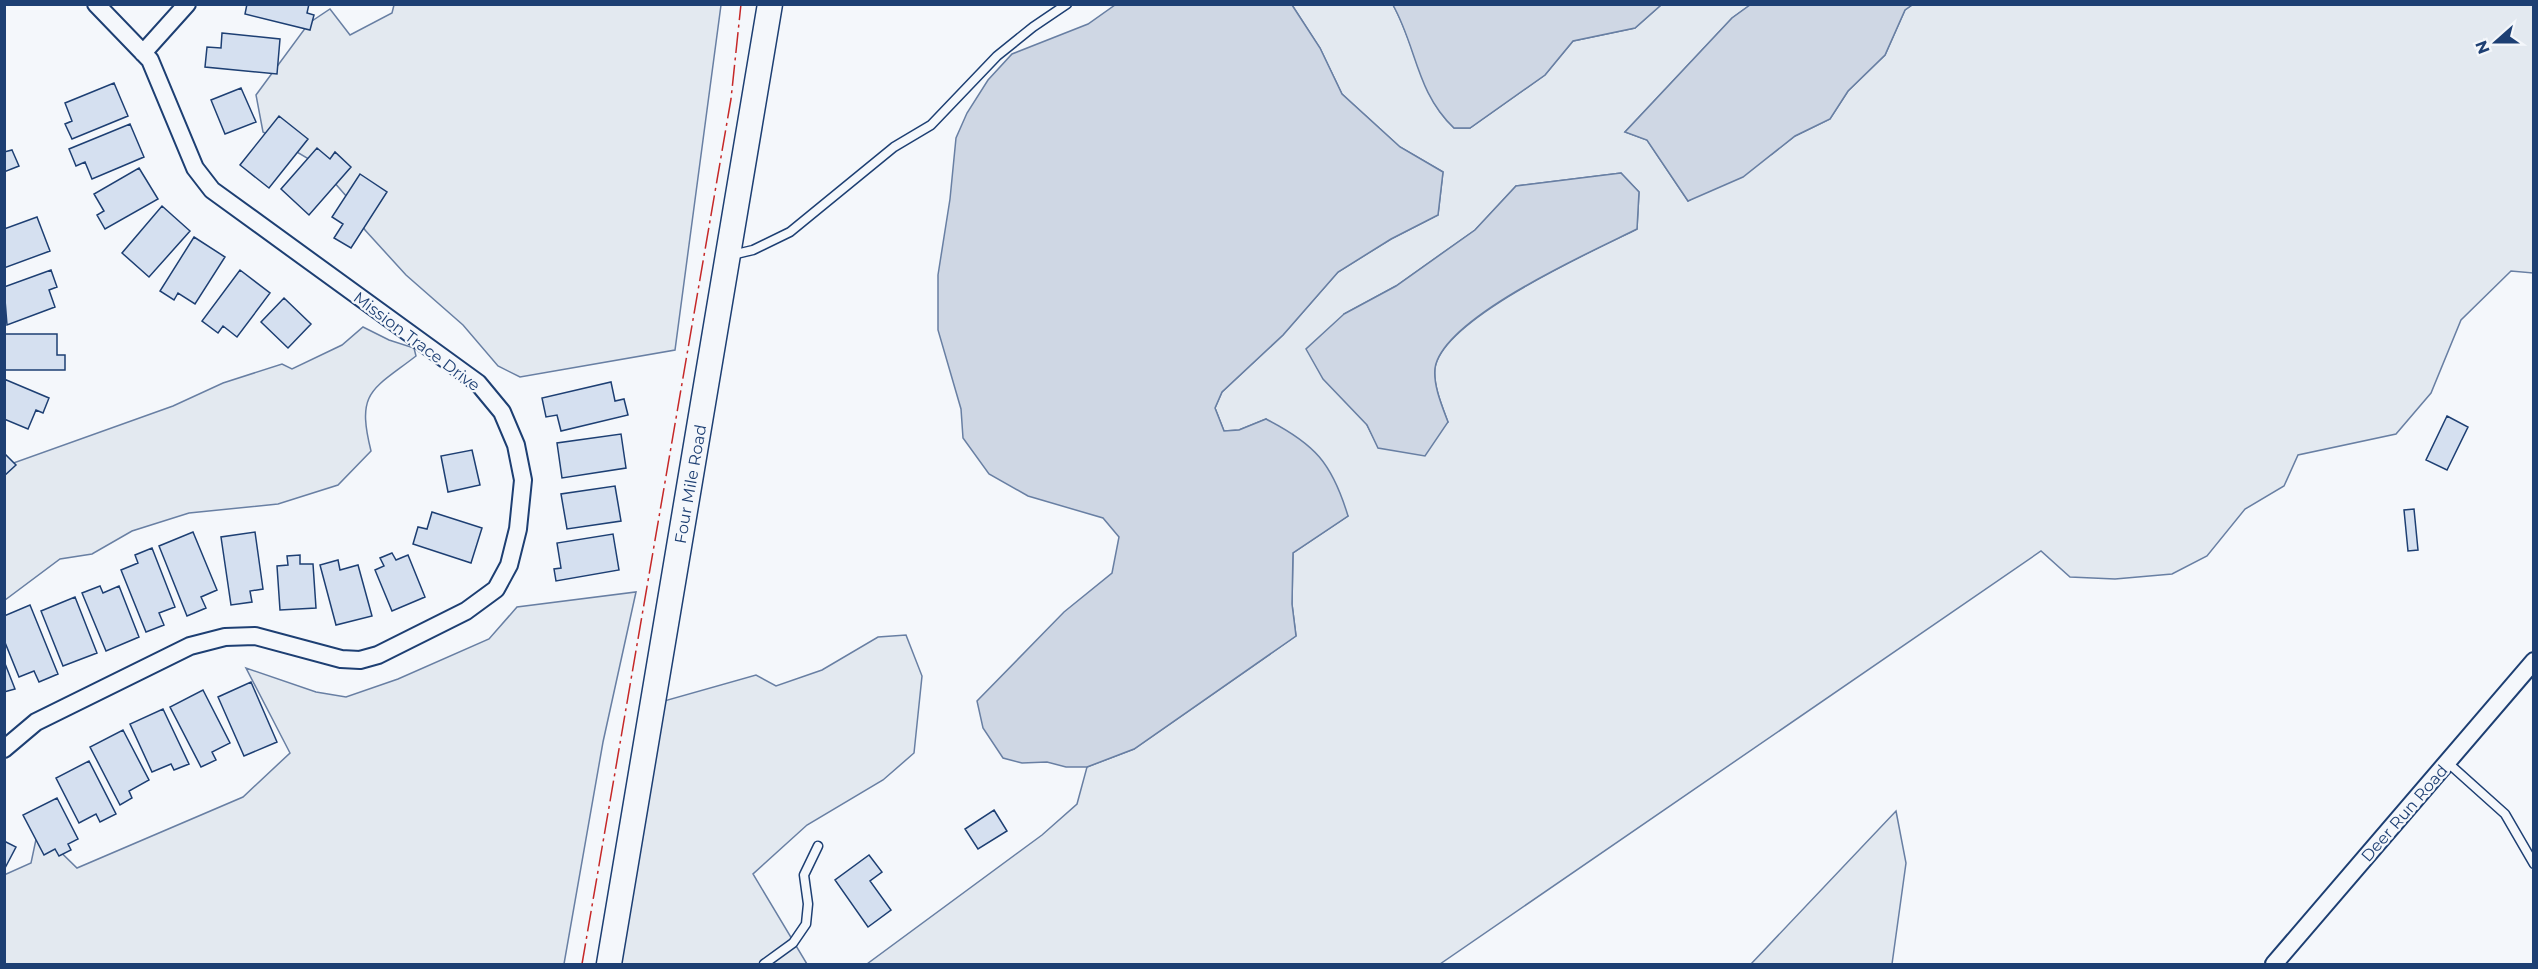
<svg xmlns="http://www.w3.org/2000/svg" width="2538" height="969" viewBox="0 0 2538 969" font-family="Montserrat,sans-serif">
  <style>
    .green { fill: #e3e9f0; stroke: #687fa3; stroke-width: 1.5; fill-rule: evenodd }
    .water { fill: #cfd7e4; stroke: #687fa3; stroke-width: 1.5 }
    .building { fill: #d5e0f0; stroke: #1d3f73; stroke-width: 1.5 }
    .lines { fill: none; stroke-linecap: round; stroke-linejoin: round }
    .service-casing { stroke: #1d3f73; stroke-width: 11 }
    .minor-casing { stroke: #1d3f73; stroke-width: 20 }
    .secondary-casing { stroke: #1d3f73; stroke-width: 27 }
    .service { stroke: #f4f7fb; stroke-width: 8 }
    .minor { stroke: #f4f7fb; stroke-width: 16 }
    .secondary { stroke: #f4f7fb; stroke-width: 24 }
    .power { stroke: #c62828; stroke-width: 1.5; stroke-dasharray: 21 4.5 3 4.5; stroke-linecap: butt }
    .labels { text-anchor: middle; stroke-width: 4.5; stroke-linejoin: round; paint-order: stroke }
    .street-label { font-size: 16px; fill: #1d3f73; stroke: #f4f7fb }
  </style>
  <rect width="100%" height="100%" fill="#f4f7fb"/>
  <path class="green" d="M 394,5 L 721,5 L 675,350 L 520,377 L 498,366 L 463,325 L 406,275 L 365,230 L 347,197 L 319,165 L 263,132 L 256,95 L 309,23 L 330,9 L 350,35 L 392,13 Z
    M 1292,5 L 1393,5 C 1416,45 1419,95 1454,128 L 1470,128 L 1545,75 L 1573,41 L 1635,28 L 1661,5 L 1750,5 L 1732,18 L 1625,132 L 1647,140 L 1688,201 L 1772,154 L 1795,136 L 1830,119 L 1848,91 L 1885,55 L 1905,10 L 1912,5 L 2533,5 L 2533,273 L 2511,271 L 2461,320 L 2431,393 L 2396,434 L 2298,455 L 2284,486 L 2245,509 L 2207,556 L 2172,574 L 2115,579 L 2070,577 L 2041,551 L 1440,964 L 867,964 L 1042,835 L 1077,804 L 1087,767 L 1134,749 L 1296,636 L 1292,604 L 1293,553 L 1348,516 L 1266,419 L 1239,430 L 1224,431 L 1215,408 L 1222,392 L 1283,335 L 1338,272 L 1391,239 L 1438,215 L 1443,172 L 1400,147 L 1342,94 L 1320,48 ZM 1621,173 L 1639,192 L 1637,229 C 1593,251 1443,318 1435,368 C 1433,385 1442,406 1448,422 L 1379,448 L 1367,425 L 1344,314 L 1396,286 L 1475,230 L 1516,186 Z
    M 363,327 L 389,340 L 414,348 L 416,356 C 372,390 356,391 371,451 L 338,485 L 278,504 L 189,513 L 132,531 L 92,554 L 60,559 L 5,600 L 5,466 L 173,406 L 223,383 L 282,364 L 292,369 L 342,345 Z
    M 636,592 L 603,742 L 564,964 L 5,964 L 4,875 L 31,863 L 38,830 L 77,868 L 243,797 L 290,753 L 246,668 L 316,692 L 346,697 L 398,679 L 489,639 L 517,607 Z
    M 906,635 L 922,676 L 914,753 L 883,780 L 807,825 L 753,874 L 807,964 L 620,964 L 664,701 L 756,675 L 776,686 L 822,670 L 878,637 Z
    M 1896,811 L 1906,863 L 1892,964 L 1751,964 Z"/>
  <path class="water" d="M 1115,5 L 1292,5 L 1320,48 L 1342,94 L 1400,147 L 1443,172 L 1438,215 L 1391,239 L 1338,272 L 1283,335 L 1222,392 L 1215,408 L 1224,431 L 1239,430 L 1266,419 C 1315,444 1332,463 1348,516 L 1293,553 L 1292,604 L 1296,636 L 1134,749 L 1087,767 L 1066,767 L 1047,762 L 1022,763 L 1003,758 L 983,728 L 977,701 L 1064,612 L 1112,573 L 1119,537 L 1103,518 L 1028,496 L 989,474 L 963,438 L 961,409 L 938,330 L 938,275 L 950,199 L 956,138 L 967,113 L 988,80 L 1012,54 L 1088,24 Z
    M 1393,5 L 1661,5 L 1635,28 L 1573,41 L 1545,75 L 1470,128 L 1454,128 C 1416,92 1417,48 1393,5 Z
    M 1750,5 L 1912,5 L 1905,10 L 1885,55 L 1848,91 L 1830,119 L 1795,136 L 1743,177 L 1688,201 L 1647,140 L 1625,132 L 1732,18 Z
    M 1621,173 L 1639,192 L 1637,229 C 1593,251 1443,317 1435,368 C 1433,385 1442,406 1448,422 L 1425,456 L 1378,448 L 1367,425 L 1323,379 L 1306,349 L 1344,314 L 1396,286 L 1475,230 L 1516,186 Z"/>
  <path class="building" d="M 247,4 L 309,4 L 307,13 L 314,15 L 310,30 L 245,14 Z
    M 222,33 L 280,39 L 277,74 L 205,67 L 207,47 L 221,48 Z
    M 114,83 L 128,116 L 72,139 L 65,124 L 72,121 L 65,103 Z
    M 241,88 L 256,122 L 225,134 L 211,100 Z
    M 279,116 L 308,139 L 269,188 L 240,165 Z
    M 130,124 L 144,157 L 92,179 L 85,162 L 76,166 L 69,149 Z
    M 317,148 L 330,159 L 335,152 L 351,167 L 309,215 L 281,189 Z
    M 12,150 L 19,166 L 4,172 L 4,152 Z
    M 139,168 L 158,199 L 105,229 L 97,215 L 104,211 L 94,194 Z
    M 360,174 L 387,192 L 351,248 L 334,238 L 343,224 L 332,217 Z
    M 162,206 L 190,231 L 149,277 L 122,253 Z
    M 37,217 L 50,251 L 4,268 L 4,229 Z
    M 194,237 L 225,257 L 195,304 L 178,293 L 174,300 L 160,291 Z
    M 51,270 L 57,287 L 49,290 L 55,307 L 7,325 L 4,287 Z
    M 240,270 L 270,293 L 237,337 L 223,326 L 218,333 L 202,321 Z
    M 284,298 L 311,324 L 288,348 L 261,322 Z
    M 4,334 L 57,334 L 57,355 L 65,355 L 65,370 L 4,370 Z
    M 4,379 L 49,398 L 43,413 L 36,410 L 28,429 L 4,419 Z
    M 611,382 L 615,401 L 624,399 L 628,415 L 561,431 L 557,415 L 546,417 L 542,398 Z
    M 2447,416 L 2468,427 L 2447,470 L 2426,460 Z
    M 621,434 L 626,468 L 562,478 L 557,443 Z
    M 472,450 L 480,485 L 448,492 L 441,456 Z
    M 4,453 L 16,465 L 4,476 Z
    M 615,486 L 621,521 L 567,529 L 561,494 Z
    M 2414,509 L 2418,550 L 2408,551 L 2404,510 Z
    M 432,512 L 482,528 L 471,563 L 413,544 L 418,527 L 427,529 Z
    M 193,532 L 217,590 L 201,597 L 206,608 L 187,616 L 159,546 Z
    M 255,532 L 263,589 L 250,591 L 252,602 L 231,605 L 221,537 Z
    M 613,534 L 619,570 L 556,581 L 554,569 L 561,568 L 557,543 Z
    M 152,548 L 175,607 L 159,613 L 164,625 L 146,632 L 121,570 L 138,563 L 135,555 Z
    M 392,553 L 396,560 L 408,555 L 425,597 L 392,611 L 375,570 L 384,566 L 380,558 Z
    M 300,555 L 300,564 L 313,564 L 316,608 L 280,610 L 277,566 L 288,565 L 287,556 Z
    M 338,560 L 340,570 L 358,565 L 372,616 L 336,625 L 320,565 Z
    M 100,586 L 103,593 L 119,586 L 139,637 L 106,651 L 82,593 Z
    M 75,597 L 97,653 L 63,666 L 41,611 Z
    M 30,605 L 58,674 L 39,682 L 34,671 L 19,677 L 4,640 L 4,616 Z
    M 4,661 L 15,689 L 4,692 Z
    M 251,682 L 277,742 L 244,756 L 218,697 Z
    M 203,690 L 230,743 L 212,752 L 216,760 L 201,767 L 170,707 Z
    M 163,709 L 189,764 L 174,770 L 171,764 L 152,772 L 130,724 Z
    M 123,730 L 149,780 L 129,791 L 132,798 L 120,805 L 90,747 Z
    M 89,761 L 116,814 L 100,822 L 96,814 L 79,823 L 56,778 Z
    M 57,798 L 78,839 L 68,844 L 71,850 L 59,856 L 55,849 L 44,855 L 23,815 Z
    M 994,810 L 1007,831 L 978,849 L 965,829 Z
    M 4,841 L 16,847 L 4,870 Z
    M 869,855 L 882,872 L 870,881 L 891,910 L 868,927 L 835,880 Z"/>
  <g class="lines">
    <g class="service-casing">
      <path id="service" d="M 732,255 L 753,250 L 790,232 L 894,147 L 931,125 L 997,56 L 1033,27 L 1067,4
        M 2447,762 L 2505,814 L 2534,864
        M 764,964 L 793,943 L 806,924 L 808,904 L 804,875 L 818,846"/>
    </g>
    <g class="minor-casing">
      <path id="minor" d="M 143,53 L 187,4
        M 4,749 L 36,722 L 190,646 L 225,637 L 255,636 L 341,659 L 360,660 L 378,655 L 466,611 L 496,589 L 509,565 L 518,529 L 523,480 L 516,445 L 502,412 L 478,383 L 212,190 L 195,168 L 150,60 L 96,4
        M 2274,964 L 2534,661"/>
    </g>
    <g class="secondary-casing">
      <path id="secondary" d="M 609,964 L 770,4"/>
    </g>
    <use href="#service" class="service"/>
    <use href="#minor" class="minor"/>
    <use href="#secondary" class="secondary"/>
    <path class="power" d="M 582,964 L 731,99 L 741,4"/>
  </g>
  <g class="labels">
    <g class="street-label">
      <text transform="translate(417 341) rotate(37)" y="6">Mission Trace Drive</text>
      <text transform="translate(690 484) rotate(-80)" y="6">Four Mile Road</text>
      <text transform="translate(2404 813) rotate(-49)" y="6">Deer Run Road</text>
    </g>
  </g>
  <rect width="2538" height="969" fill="none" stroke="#1d3f73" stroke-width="12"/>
  <g transform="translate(2496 42) rotate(249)" stroke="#f4f7fb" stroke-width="4.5" paint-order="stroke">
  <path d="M0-4.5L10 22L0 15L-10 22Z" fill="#1d3f73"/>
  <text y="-9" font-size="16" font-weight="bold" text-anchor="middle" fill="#1d3f73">N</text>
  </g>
</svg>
